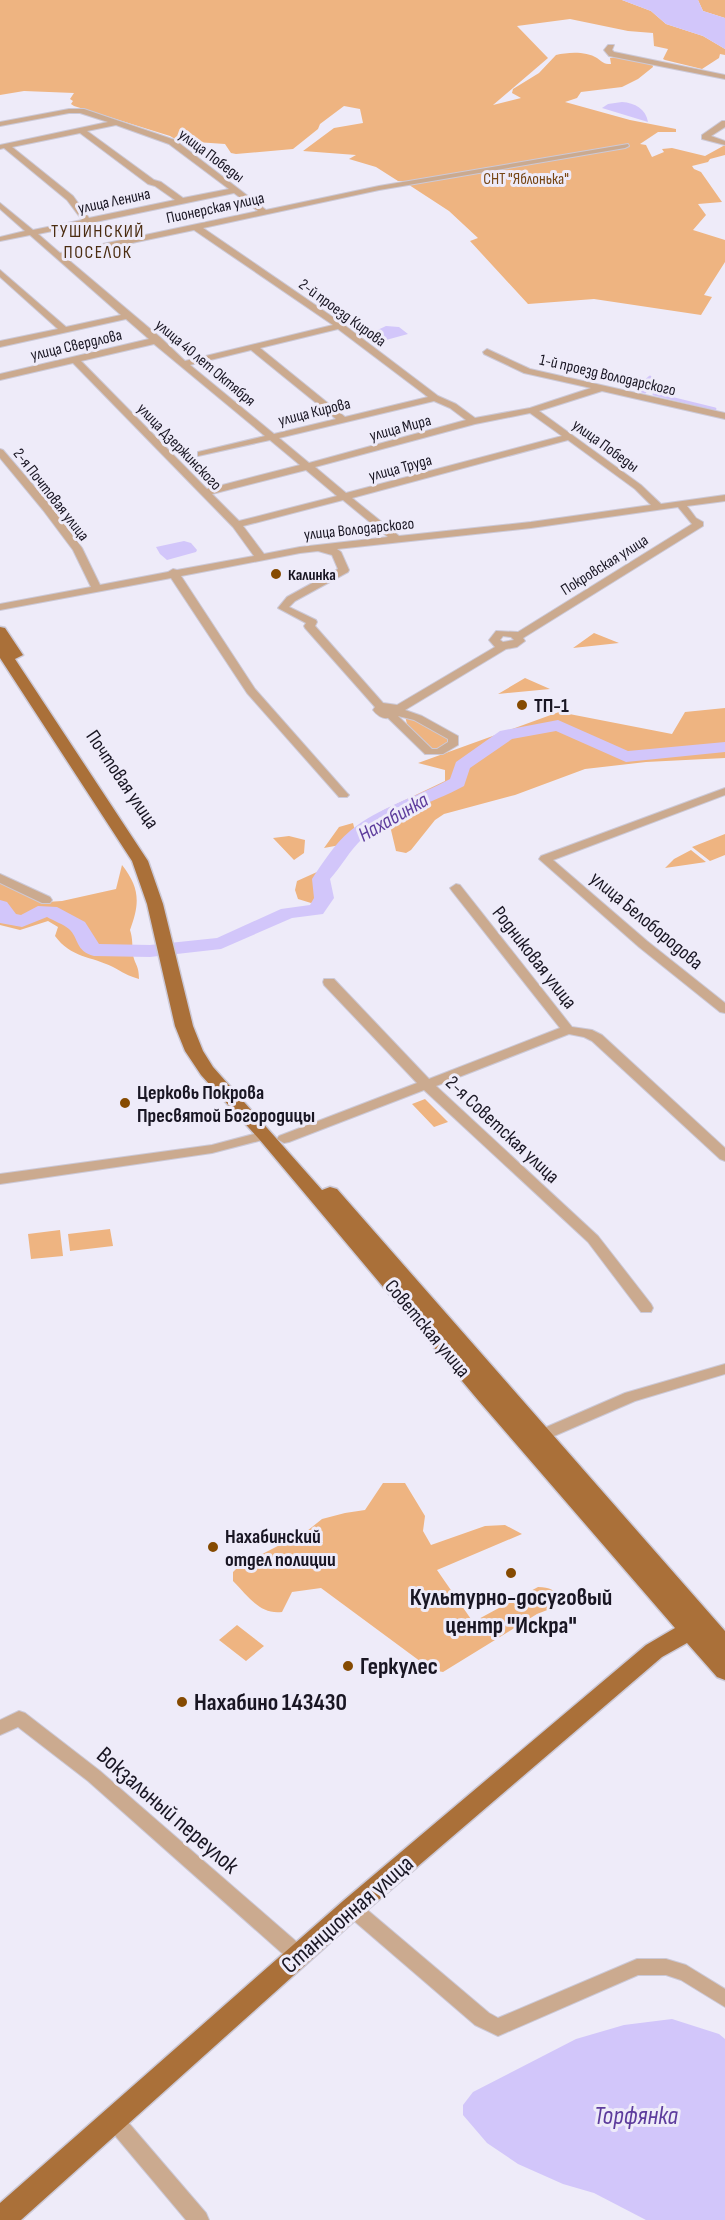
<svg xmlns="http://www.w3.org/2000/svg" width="725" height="2220" viewBox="0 0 725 2220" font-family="'Sofia Sans Condensed',sans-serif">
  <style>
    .green { fill: #eeb481 }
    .water { fill: #d2c6fa }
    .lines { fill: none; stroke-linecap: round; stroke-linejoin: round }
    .stream { stroke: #d2c6fa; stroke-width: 3 }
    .river { fill: #d2c6fa; fill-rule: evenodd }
    .minor-casing { stroke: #ccc9d7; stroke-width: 2 }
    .major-casing { stroke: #ccc9d7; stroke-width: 3 }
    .minor { fill: #cbaa8f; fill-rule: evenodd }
    .major { fill: #aa7039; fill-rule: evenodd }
    .poi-dot { fill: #854a01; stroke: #eeebf9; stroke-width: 2 }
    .labels { text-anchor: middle; stroke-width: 6; stroke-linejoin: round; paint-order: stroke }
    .far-street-label { font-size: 16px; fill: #191623; stroke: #eeebf9 }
    .far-park-label { font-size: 16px; fill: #764615; stroke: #eeebf9 }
    .far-poi-label { font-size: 16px; font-weight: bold; fill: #191623; stroke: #eeebf9; text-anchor: start }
    .far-neighbourhood-label { font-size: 18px; letter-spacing: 1.5px; fill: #4b2d11; stroke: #eeebf9 }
    .poi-label { font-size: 20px; font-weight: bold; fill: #191623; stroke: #eeebf9; text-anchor: start }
    .street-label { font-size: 20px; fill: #191623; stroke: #eeebf9 }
    .water-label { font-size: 21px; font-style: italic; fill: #5d3c9c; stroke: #eeebf9 }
    .near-poi-label { font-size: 24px; font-weight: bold; fill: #191623; stroke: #eeebf9; text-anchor: start }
    .near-street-label { font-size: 24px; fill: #191623; stroke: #eeebf9 }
    .near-water-label { font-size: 26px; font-style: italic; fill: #5d3c9c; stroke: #eeebf9 }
  </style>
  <rect width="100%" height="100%" fill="#eeebf9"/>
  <path class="green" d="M 0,0 L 622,0 L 651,11 L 666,24 L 703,36 L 725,49 L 725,55 L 720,54 L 719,58 L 702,69 L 665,60 L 663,59 L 668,49 L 654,46 L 653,33 L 628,31 L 570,19 L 517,26 L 548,58 L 493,105 L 521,98 L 512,93 L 513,89 L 539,73 L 556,55 C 568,52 586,51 597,58 C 603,62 603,64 611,64 L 610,58 L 618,57 L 652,63 L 653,67 L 638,79 L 622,87 L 581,92 L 577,98 L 565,102 L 630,120 L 676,129 L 676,132 L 658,132 L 640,144 L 646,145 L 652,157 L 664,152 L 662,149 L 672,148 L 705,156 L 725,145 L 725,155 L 710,159 L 708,162 L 692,166 L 694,169 L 701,172 L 722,202 L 698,204 L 706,215 L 693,230 L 725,240 L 725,262 L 704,295 L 712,297 L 701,315 L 594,299 L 528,304 L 470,241 L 478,238 L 449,211 L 403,181 L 398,181 L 376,167 L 349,159 L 356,155 L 303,151 L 334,128 L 363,123 L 360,109 L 344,106 L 320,124 L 318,129 L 293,149 L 236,154 L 231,153 L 225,144 L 196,142 L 185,145 L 170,136 L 74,106 L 71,104 L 73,101 L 70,99 L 74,93 L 24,91 L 0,95 Z
    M 698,0 L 725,0 L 725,18 L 703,11 Z
    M 594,633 L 619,643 L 573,648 Z
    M 525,678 L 550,689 L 498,694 Z
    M 725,708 L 725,758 L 646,762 L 585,769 L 515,795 L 444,814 L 435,820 L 411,850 L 406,853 L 396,851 L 391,830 L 382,811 L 445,781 L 445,770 L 418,763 L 559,712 L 672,734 L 685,712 Z
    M 405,716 L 420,720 L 451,737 L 452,743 L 438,748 L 429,748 L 407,724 Z
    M 353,823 L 355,831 L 340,845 L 324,848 L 339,827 Z
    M 725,834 L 725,855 L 710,861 L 692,847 Z
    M 289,836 L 305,840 L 304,853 L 294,860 L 273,838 Z
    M 691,850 L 706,862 L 665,868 L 674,859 Z
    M 122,865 C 140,888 140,903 130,930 C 133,939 132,946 133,955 C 135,965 139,965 139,979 C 128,976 122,972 113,967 C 91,956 71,958 55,936 L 58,927 L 48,921 L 20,930 L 0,925 L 0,879 L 46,902 L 62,901 L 116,889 Z
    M 317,872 L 324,875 L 326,883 L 324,898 L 311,903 L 298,899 L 295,890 L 297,881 Z
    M 425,1099 L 448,1122 L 434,1127 L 412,1104 Z
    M 110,1229 L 113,1246 L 70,1251 L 68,1234 Z
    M 60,1230 L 63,1256 L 31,1259 L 28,1234 Z
    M 383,1483 L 405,1483 L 425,1516 L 423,1531 L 431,1545 L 485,1526 L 505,1525 L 522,1534 L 437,1570 L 473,1622 L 538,1587 C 550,1587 555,1590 562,1600 L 555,1607 L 537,1614 L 443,1672 L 432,1670 L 321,1588 L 292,1592 L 282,1612 C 260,1615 248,1596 233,1581 L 233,1572 L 239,1566 L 307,1531 L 322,1519 L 345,1513 L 365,1510 Z
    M 237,1625 L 264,1646 L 246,1661 L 219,1640 Z"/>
  <path class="water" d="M 622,0 L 698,0 L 703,11 L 725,18 L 725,49 L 703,36 L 666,24 L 651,11 Z
    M 622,102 C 635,103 646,109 648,122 L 602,108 L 608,104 Z
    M 386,326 L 399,327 L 408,334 L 375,343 L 366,338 L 369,334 Z
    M 184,541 L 191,543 L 197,550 L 196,552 L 167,560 L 160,554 L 156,547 Z
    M 672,2019 L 719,2034 L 725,2039 L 725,2220 L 646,2220 L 594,2193 L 563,2184 L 518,2164 L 487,2143 L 463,2115 L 463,2105 L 473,2092 L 576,2039 L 624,2025 Z"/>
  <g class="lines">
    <path class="stream" d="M 645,392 L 637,389 L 650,377
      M 654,394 L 715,409"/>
    <path class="river" d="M 558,720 L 628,751 L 725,742 L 725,752 L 626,762 L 556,731 L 512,739 L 470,768 L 464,786 C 431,804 391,814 362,839 C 350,850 341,867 330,879 L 334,898 L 323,914 L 292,918 L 221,949 L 150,957 L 94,956 C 75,951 79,938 69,929 C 63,924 54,921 47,917 L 22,927 L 0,923 L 0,900 L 7,902 L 16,914 L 21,915 L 38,906 L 57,907 L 85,922 L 99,944 L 150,945 L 217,938 L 281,909 L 310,905 L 314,898 L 312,879 C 322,864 335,843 350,831 C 379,807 417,797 450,779 L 456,762 L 500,731 Z"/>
    <g class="minor-casing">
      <path id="minor" d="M 608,45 L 614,45 L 612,50 L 614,52 L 725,75 L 725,79 L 609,56 L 604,50 Z
        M 69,109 L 84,109 L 175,140 L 266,210 L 379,186 L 628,144 L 629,146 L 625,148 L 379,190 L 203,228 L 343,324 L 438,396 L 456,404 L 475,418 L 530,408 L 591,388 L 524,373 L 484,354 L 483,352 L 487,349 L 530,369 L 725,413 L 725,419 L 602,391 L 539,411 L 641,485 L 661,504 L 725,495 L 725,501 L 687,506 L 696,518 L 703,522 L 703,526 L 523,638 L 525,641 L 517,647 L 506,649 L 405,710 L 422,716 L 458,736 L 458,745 L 443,754 L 425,754 L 388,718 C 382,719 377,715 373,710 L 375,707 L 305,628 L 304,626 L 306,623 L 278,608 L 287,597 L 338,569 L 332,555 L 318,551 L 300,553 L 181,576 L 255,689 L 347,793 L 349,795 L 347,797 L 339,797 L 247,693 L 171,578 L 0,610 L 0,604 L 91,587 L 73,550 L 43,510 L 0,458 L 0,449 L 3,450 L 51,506 L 82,548 L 100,585 L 168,572 L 173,569 L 177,570 L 254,556 L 233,527 L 73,363 L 0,380 L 0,374 L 149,339 L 126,319 L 0,347 L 0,341 L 58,329 L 0,277 L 0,270 L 66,327 L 121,315 L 30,235 L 0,241 L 0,237 L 25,231 L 0,209 L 0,203 L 33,230 L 82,220 L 67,200 L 4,148 L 0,149 L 0,145 L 108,122 L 80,113 L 69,113 L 0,126 L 0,122 ZM 116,125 L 169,144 L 229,189 L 183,198 L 161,182 L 154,180 L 87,131 ZM 80,133 L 148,184 L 155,186 L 175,200 L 89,218 L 73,196 L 12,147 ZM 234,193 L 258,211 L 60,253 L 38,234 ZM 194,230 L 333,325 L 185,361 L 161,338 L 65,257 ZM 338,329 L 428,397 L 345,417 L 260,348 ZM 154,344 L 265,436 L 198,452 L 198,456 L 270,440 L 300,465 L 207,489 L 81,361 ZM 251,350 L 336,419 L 274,434 L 190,365 ZM 434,401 L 450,408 L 466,420 L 309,463 L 279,438 ZM 530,413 L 562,436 L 346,493 L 315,467 L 475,424 ZM 568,440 L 635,489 L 651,505 L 531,522 L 399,536 L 352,498 ZM 306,470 L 337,496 L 239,521 L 212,494 ZM 343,500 L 388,537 L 300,547 L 264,554 L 243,526 ZM 678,507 L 692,524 L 518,632 L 496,631 L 489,640 L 495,647 L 397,705 L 383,703 L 315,626 L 317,622 L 316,620 L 289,607 L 295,601 L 348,572 L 349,570 L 341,552 L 337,549 L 531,528 ZM 503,636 L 511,637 L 514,640 L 503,642 L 500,640 ZM 398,716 L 414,720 L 448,739 L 448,742 L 437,749 L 432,749 Z
        M 722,121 L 725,121 L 725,127 L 711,136 L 725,141 L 725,145 L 702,139 L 702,135 Z
        M 725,788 L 725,795 L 553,860 L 647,941 L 725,1003 L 725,1013 L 720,1012 L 639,947 L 539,859 L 541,856 Z
        M 0,874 L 50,897 L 52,900 L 50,903 L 42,903 L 0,883 Z
        M 456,884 L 460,885 L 572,1027 L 592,1030 L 602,1035 L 725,1148 L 725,1161 L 720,1159 L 592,1041 L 584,1037 L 569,1034 L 436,1086 L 598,1236 L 651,1304 L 653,1308 L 651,1312 L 641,1312 L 588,1242 L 424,1090 L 289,1142 L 284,1143 L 277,1139 L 279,1136 L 417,1083 L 324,985 L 323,982 L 324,979 L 334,979 L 429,1079 L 560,1028 L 452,891 L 450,888 Z
        M 265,1131 L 272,1135 L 270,1138 L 212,1153 L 0,1184 L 0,1174 L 212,1145 Z
        M 725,1364 L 725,1374 L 635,1401 L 538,1443 L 528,1443 L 525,1439 L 528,1435 L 625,1393 Z
        M 19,1711 L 25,1713 L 100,1771 L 306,1950 L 308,1956 L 306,1962 L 299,1964 L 292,1962 L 88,1781 L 18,1727 L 0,1735 L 0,1720 Z
        M 352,1900 L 358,1902 L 489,2013 L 498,2018 L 637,1959 L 666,1959 L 686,1965 L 725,1989 L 725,2007 L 681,1980 L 666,1975 L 638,1975 L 498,2036 L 475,2025 L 346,1914 L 343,1908 L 346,1902 Z
        M 114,2111 L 121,2114 L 206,2213 L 209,2220 L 186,2220 L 107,2126 L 104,2120 L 107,2114 Z"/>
    </g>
    <g class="major-casing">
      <path id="major" d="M 0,627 L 5,628 L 23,655 L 15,659 L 148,861 L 163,904 L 193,1026 L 203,1051 L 213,1067 L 322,1190 L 330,1187 L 337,1189 L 725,1631 L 725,1680 L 717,1677 L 687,1643 L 662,1657 L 361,1915 L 21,2220 L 0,2220 L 0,2203 L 343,1901 L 646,1645 L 675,1628 L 478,1400 L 259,1139 L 201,1075 L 185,1051 L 175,1026 L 147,904 L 132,861 L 0,658 Z"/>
    </g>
    <use href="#minor" class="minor"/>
    <use href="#major" class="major"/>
  </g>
  <g class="poi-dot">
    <circle cx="276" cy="574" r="6"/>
    <circle cx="522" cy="705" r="6"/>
    <circle cx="125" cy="1103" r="6"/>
    <circle cx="213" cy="1547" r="6"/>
    <circle cx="511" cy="1573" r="6"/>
    <circle cx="348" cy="1666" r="6"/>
    <circle cx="182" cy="1702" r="6"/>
  </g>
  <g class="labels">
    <g class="far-street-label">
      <text transform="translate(212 155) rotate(37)" y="6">улица Победы</text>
      <text transform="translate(114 200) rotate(-12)" y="6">улица Ленина</text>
      <text transform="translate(215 207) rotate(-12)" y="6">Пионерская улица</text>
      <text transform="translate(343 312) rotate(36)" y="6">2-й проезд Кирова</text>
      <text transform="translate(76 344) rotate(-13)" y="6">улица Свердлова</text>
      <text transform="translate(206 362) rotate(40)" y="6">улица 40 лет Октября</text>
      <text transform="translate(608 374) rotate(13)" y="6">1-й проезд Володарского</text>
      <text transform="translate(314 411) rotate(-14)" y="6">улица Кирова</text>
      <text transform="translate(400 427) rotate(-15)" y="6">улица Мира</text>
      <text transform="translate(606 445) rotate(36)" y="6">улица Победы</text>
      <text transform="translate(180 446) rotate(46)" y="6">улица Дзержинского</text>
      <text transform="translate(400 467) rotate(-15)" y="6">улица Труда</text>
      <text transform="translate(52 494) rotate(52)" y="6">2-я Почтовая улица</text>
      <text transform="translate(359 528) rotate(-6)" y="6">улица Володарского</text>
      <text transform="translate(604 564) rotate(-32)" y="6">Покровская улица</text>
    </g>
    <g class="far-park-label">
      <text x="526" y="184">СНТ "Яблонька"</text>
    </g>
    <g class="far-poi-label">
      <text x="288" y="580">Калинка</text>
    </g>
    <g class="far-neighbourhood-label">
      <text x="98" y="237">ТУШИНСКИЙ<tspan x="98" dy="21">ПОСЕЛОК</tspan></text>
    </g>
    <g class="poi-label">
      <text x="534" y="712">ТП-1</text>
      <text x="137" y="1099">Церковь Покрова<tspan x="137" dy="23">Пресвятой Богородицы</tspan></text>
      <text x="225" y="1543">Нахабинский<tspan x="225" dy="23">отдел полиции</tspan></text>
    </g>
    <g class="street-label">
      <text transform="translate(123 779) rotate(56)" y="7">Почтовая улица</text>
      <text transform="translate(647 920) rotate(40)" y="7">улица Белобородова</text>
      <text transform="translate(535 957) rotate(52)" y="7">Родниковая улица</text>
      <text transform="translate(503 1129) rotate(43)" y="7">2-я Советская улица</text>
      <text transform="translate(428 1328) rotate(50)" y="7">Советская улица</text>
    </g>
    <g class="water-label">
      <text transform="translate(393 817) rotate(-30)" y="7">Нахабинка</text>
    </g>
    <g class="near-poi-label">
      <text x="511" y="1605" text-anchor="middle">Культурно-досуговый<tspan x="511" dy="28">центр "Искра"</tspan></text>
      <text x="360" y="1674">Геркулес</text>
      <text x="194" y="1710">Нахабино 143430</text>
    </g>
    <g class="near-street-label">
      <text transform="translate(168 1810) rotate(41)" y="8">Вокзальный переулок</text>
      <text transform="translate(347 1914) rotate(-41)" y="8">Станционная улица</text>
    </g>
    <g class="near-water-label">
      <text x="636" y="2124">Торфянка</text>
    </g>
  </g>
</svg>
